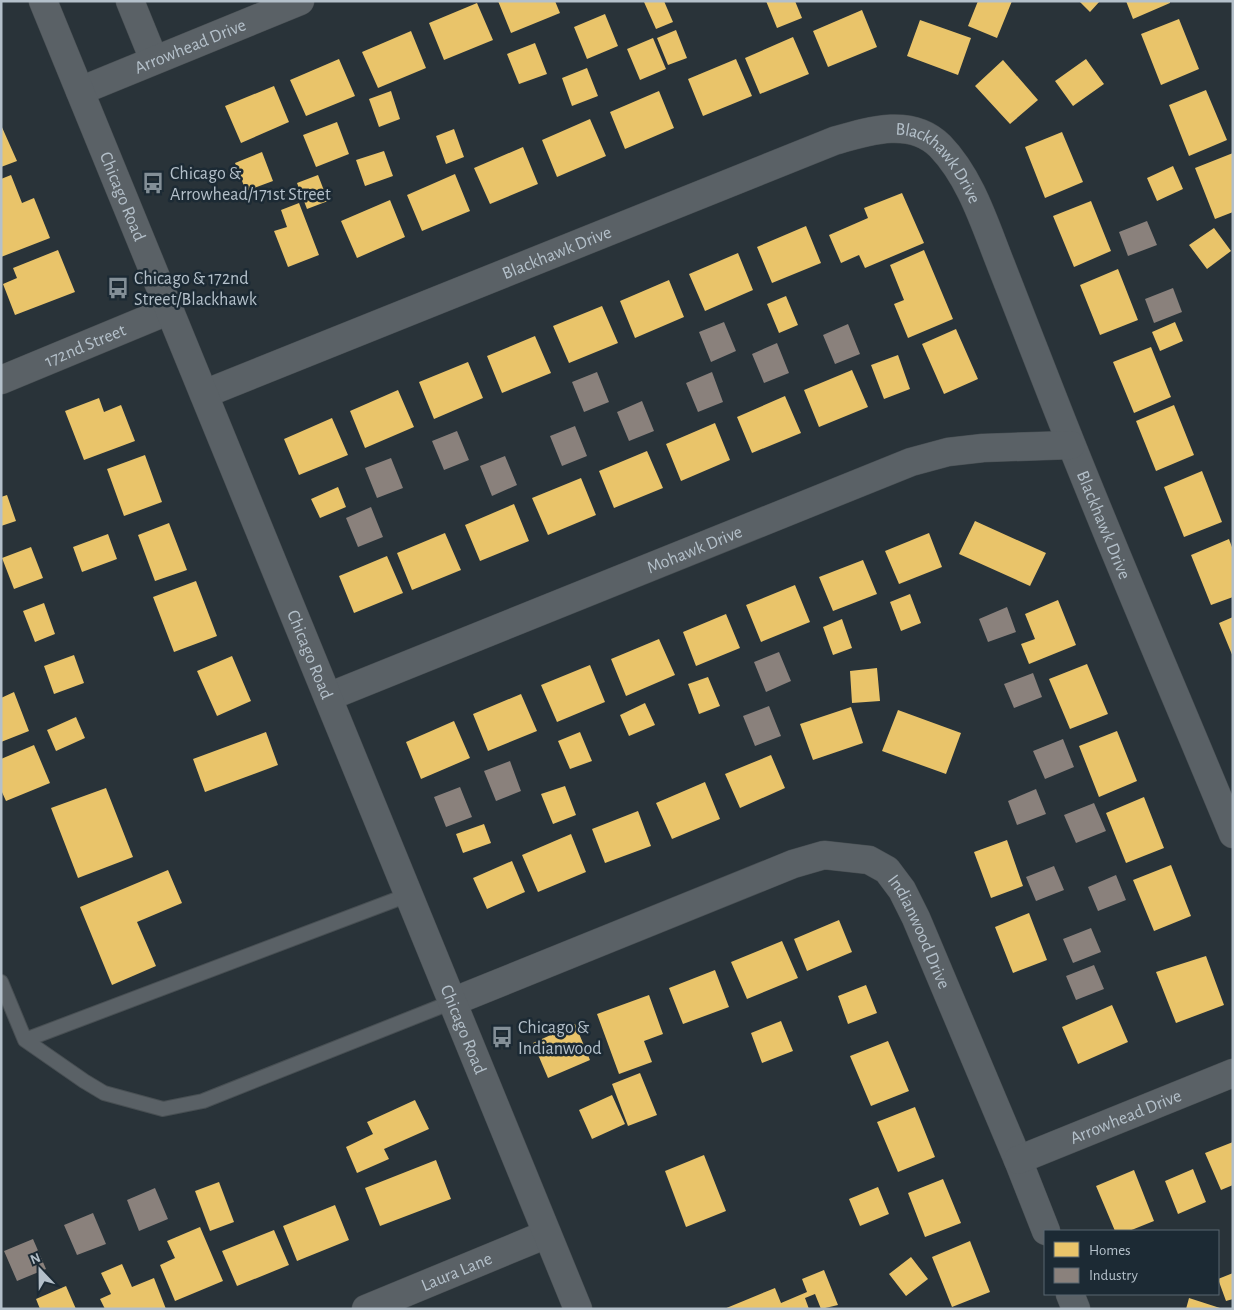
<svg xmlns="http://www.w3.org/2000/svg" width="1234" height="1310" viewBox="0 0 1234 1310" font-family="'Alegreya Sans',sans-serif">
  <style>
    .homes { fill: #e9c46a }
    .industry { fill: #8a817c }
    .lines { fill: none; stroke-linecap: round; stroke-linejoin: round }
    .service-casing { stroke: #484f53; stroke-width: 16 }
    .minor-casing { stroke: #484f53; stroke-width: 29 }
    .tertiary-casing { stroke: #484f53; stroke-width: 29 }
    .service { stroke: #5a6166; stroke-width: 14 }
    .minor { stroke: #5a6166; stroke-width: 28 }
    .tertiary { stroke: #5a6166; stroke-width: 28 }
    .labels { text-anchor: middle; stroke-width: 5; stroke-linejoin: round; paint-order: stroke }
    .street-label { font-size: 18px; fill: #b4c0ca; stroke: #1c2a34 }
    .poi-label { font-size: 18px; fill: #b4c0ca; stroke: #1c2a34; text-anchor: start }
  </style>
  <rect width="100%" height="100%" fill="#293339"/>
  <path class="homes" d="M 498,1 L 555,1 L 560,13 L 511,33 Z
    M 664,1 L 673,22 L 656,29 L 644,2 Z
    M 766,1 L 795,1 L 802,18 L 777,28 Z
    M 978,1 L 1012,1 L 997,38 L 968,26 Z
    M 1079,1 L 1100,1 L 1090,12 Z
    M 1126,1 L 1170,1 L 1170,3 L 1133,19 Z
    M 477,3 L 493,40 L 444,60 L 429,23 Z
    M 862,10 L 877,47 L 828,67 L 813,31 Z
    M 605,14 L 618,46 L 587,59 L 574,27 Z
    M 1179,19 L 1199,69 L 1161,85 L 1141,34 Z
    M 920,20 L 971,38 L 958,75 L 907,56 Z
    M 676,30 L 687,58 L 668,65 L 657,38 Z
    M 411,31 L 426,68 L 378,88 L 362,52 Z
    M 793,37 L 809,74 L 760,94 L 745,58 Z
    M 653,38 L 666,69 L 640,80 L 627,49 Z
    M 535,43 L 547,74 L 519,84 L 507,54 Z
    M 339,59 L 355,96 L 306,116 L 290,80 Z
    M 736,59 L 752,96 L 703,116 L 688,79 Z
    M 1086,59 L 1104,84 L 1073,106 L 1055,81 Z
    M 1003,60 L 1038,100 L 1010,124 L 975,86 Z
    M 587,68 L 598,96 L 572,106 L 562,78 Z
    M 274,86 L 289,122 L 241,143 L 225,106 Z
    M 1206,90 L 1227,140 L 1189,156 L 1169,105 Z
    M 391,91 L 400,119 L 379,127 L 369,99 Z
    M 659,91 L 674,128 L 625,149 L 610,112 Z
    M 590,119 L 606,156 L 557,177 L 542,140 Z
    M 337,122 L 349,154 L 316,167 L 303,135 Z
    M 1,125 L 17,161 L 1,167 Z
    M 454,129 L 464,157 L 446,164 L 436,136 Z
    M 1062,132 L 1083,182 L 1045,198 L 1025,147 Z
    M 523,147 L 538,184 L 490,204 L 474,168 Z
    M 384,151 L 393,176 L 365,186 L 356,160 Z
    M 262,152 L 273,181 L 246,191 L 235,163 Z
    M 1233,153 L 1233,212 L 1215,219 L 1195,168 Z
    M 1173,166 L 1183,189 L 1157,201 L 1147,178 Z
    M 455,174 L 470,211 L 422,231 L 407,195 Z
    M 11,175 L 22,203 L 34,198 L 50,238 L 1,257 L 1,179 Z
    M 318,175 L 328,201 L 307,209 L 297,183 Z
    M 902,193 L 924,243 L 865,268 L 859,255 L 841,263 L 829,235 L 868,218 L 864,208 Z
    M 390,200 L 405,237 L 357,258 L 341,221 Z
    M 1091,201 L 1111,251 L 1074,267 L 1053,216 Z
    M 299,203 L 319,255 L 288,267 L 274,231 L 287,227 L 281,210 Z
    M 806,226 L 821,263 L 772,283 L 757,247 Z
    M 1214,228 L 1231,251 L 1207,269 L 1189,245 Z
    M 58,250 L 75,292 L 15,315 L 3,284 L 17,278 L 13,268 Z
    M 924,250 L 953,319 L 908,338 L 894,304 L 904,300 L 890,265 Z
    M 738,253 L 753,290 L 705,311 L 689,274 Z
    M 1118,269 L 1138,320 L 1100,335 L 1080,285 Z
    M 669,280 L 684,317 L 635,338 L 620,301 Z
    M 786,296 L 798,325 L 779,333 L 767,304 Z
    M 602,306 L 618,343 L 569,363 L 553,326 Z
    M 1175,322 L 1183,341 L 1160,351 L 1152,332 Z
    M 956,329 L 978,379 L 944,394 L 922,344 Z
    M 535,336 L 551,373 L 502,393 L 487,356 Z
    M 1151,347 L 1171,397 L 1134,413 L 1113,362 Z
    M 898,355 L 910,389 L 884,399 L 871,365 Z
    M 468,362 L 483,398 L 434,419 L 419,382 Z
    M 852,370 L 868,407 L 819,427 L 804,390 Z
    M 398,390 L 414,427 L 365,448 L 350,411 Z
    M 785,396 L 801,433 L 752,453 L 737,417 Z
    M 99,398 L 104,412 L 121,405 L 135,441 L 84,460 L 65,411 Z
    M 1174,405 L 1194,455 L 1156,471 L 1136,421 Z
    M 332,418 L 348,455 L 299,475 L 284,439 Z
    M 715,423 L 730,460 L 681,481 L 666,444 Z
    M 647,451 L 663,488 L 614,508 L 599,471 Z
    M 145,455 L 162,502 L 124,516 L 107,469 Z
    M 1202,471 L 1222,522 L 1184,537 L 1164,487 Z
    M 581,478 L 596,515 L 548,535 L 532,498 Z
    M 338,487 L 346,507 L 320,518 L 311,499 Z
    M 7,495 L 16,521 L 1,526 L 1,497 Z
    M 514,504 L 529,541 L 480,561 L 465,525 Z
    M 975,521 L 1046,553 L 1030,586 L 959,554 Z
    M 169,523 L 187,570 L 155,581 L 138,535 Z
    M 445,533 L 461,570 L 412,590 L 397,553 Z
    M 929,533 L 942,567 L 899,584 L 885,551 Z
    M 108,534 L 117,559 L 82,572 L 73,547 Z
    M 1229,539 L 1233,550 L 1233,597 L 1211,605 L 1191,555 Z
    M 31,547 L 43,578 L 14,589 L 2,558 Z
    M 387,556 L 403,593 L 354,613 L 339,576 Z
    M 863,560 L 877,594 L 833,611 L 819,577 Z
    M 196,581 L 217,636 L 174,652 L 153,597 Z
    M 795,585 L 810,622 L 761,642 L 746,605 Z
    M 910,594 L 921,623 L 901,631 L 890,602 Z
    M 1058,600 L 1076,645 L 1029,664 L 1021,644 L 1035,639 L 1025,614 Z
    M 44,603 L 55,634 L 35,642 L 23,611 Z
    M 726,614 L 740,648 L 696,666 L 683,632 Z
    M 1233,617 L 1233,657 L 1219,623 Z
    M 842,619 L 852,648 L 833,655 L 823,627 Z
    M 659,639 L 675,675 L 626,696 L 611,659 Z
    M 74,655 L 84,683 L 54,694 L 44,666 Z
    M 232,656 L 251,701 L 217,716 L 197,671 Z
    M 1087,664 L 1108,714 L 1070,729 L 1049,679 Z
    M 590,665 L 605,702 L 557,722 L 541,685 Z
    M 877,668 L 880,701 L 852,703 L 850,671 Z
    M 708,677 L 720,706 L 699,714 L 688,684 Z
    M 14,692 L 29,731 L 1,742 L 1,698 Z
    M 521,694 L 537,731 L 488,751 L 473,714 Z
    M 645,703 L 655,725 L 629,736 L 620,715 Z
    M 851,707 L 863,743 L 813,760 L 800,724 Z
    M 898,710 L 961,733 L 946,774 L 882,751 Z
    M 76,717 L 85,738 L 56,751 L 47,730 Z
    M 454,721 L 470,758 L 421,779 L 406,742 Z
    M 1117,731 L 1137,781 L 1099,797 L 1079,746 Z
    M 266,732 L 278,765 L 205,792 L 193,759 Z
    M 580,732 L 592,761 L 570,769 L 558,741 Z
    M 34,745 L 50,783 L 6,801 L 1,790 L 1,759 Z
    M 771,755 L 785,788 L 740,808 L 725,774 Z
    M 705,782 L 720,819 L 672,839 L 656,803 Z
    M 565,786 L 576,815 L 553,824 L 541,794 Z
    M 106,788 L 133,857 L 78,878 L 51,808 Z
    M 1144,797 L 1164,848 L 1126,863 L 1106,813 Z
    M 638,811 L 651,846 L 605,863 L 592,829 Z
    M 484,824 L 491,843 L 463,853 L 456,834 Z
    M 571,834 L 586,872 L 538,892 L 522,855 Z
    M 1007,840 L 1023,886 L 991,898 L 974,852 Z
    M 512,861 L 525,892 L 487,909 L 473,878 Z
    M 1171,865 L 1191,916 L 1154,931 L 1133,880 Z
    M 168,870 L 182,903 L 137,922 L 156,966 L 112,985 L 80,907 Z
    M 1029,913 L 1047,960 L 1013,973 L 995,927 Z
    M 839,920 L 852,952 L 807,971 L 794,939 Z
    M 782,941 L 798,978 L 747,999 L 731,962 Z
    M 1206,956 L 1224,1005 L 1176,1023 L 1156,972 Z
    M 715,970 L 729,1007 L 683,1024 L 669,988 Z
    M 866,985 L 877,1013 L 848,1024 L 838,996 Z
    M 649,995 L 663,1034 L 644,1041 L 652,1062 L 619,1074 L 597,1014 Z
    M 1112,1005 L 1128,1042 L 1078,1064 L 1062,1027 Z
    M 781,1021 L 793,1051 L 762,1063 L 751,1033 Z
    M 575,1024 L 590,1060 L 548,1078 L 533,1043 Z
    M 888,1041 L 909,1091 L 871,1106 L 850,1056 Z
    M 640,1073 L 657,1115 L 628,1126 L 612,1084 Z
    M 612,1095 L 625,1124 L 592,1139 L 579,1110 Z
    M 415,1100 L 429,1129 L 384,1149 L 389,1159 L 357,1173 L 346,1147 L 373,1134 L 367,1122 Z
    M 915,1107 L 935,1157 L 898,1172 L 877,1122 Z
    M 1233,1142 L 1233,1185 L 1221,1190 L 1205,1153 Z
    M 704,1155 L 726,1211 L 686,1227 L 665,1171 Z
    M 436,1160 L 451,1199 L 380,1226 L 365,1188 Z
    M 1193,1169 L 1206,1202 L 1178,1214 L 1165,1181 Z
    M 1134,1170 L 1154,1221 L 1129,1231 L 1115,1231 L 1096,1186 Z
    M 943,1179 L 961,1223 L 925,1237 L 908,1193 Z
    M 219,1182 L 234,1222 L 210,1231 L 195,1191 Z
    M 878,1187 L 889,1214 L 860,1226 L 849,1199 Z
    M 335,1205 L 349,1240 L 297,1261 L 283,1226 Z
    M 200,1227 L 223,1281 L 175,1301 L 160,1265 L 175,1258 L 167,1241 Z
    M 274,1230 L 289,1265 L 237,1286 L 222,1251 Z
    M 970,1241 L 990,1292 L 952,1307 L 932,1257 Z
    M 911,1257 L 928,1279 L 906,1296 L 889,1274 Z
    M 122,1264 L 132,1287 L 154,1278 L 166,1309 L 105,1309 L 100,1299 L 111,1294 L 101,1273 Z
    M 824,1270 L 838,1305 L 821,1309 L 815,1294 L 805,1298 L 809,1309 L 724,1309 L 775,1288 L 781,1303 L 807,1292 L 802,1279 Z
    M 1233,1273 L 1233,1299 L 1226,1301 L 1218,1279 Z
    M 66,1286 L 76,1309 L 40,1309 L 36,1299 Z
    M 1189,1298 L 1220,1308 L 1220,1309 L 1186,1309 Z"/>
  <path class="industry" d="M 1147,221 L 1157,245 L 1128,256 L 1119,232 Z
    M 1173,288 L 1182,312 L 1154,323 L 1145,299 Z
    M 724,322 L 736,351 L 711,362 L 699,332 Z
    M 848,324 L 860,354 L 835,364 L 823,335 Z
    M 777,343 L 789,373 L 764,383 L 752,354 Z
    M 597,372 L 609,402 L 584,412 L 572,382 Z
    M 712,372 L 723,402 L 698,412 L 686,383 Z
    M 642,401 L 654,431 L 629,441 L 617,412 Z
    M 575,426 L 587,456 L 562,466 L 550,436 Z
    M 457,431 L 469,460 L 444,470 L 432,441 Z
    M 505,456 L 517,485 L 492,496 L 480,466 Z
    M 391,458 L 403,488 L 377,498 L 365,468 Z
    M 371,507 L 383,537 L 358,547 L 346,518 Z
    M 1007,607 L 1016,632 L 988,642 L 979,619 Z
    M 779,652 L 791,681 L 766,692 L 754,662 Z
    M 1033,673 L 1042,697 L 1014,708 L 1004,684 Z
    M 769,706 L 781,736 L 755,746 L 743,716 Z
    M 1063,739 L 1074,767 L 1045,779 L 1033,751 Z
    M 510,761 L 521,791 L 496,801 L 484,771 Z
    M 460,787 L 472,817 L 446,827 L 434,797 Z
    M 1036,789 L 1046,814 L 1017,825 L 1008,801 Z
    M 1094,803 L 1106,831 L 1076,843 L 1064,815 Z
    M 1054,866 L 1064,890 L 1036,901 L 1026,877 Z
    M 1116,875 L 1126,900 L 1098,911 L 1088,887 Z
    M 1091,928 L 1101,952 L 1073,963 L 1063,939 Z
    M 1094,965 L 1104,989 L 1076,1000 L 1066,976 Z
    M 155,1188 L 168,1219 L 139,1231 L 127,1200 Z
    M 93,1213 L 106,1244 L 77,1255 L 64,1225 Z
    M 33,1239 L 46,1269 L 17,1281 L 4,1251 Z"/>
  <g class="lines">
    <g class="service-casing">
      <path id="service" d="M 1,982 L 25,1040 L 84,1081 L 104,1093 L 163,1109 L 203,1101 L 452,1002
        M 25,1040 L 408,895"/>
    </g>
    <g class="minor-casing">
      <g id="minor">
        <path d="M 130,1 L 154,60"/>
        <path id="s1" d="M 80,91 L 300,1"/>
        <path id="s2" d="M 1,380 L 170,310"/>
        <path id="s3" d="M 204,394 L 834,141 C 868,131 911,117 940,146 C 971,178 985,225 1001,265 C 1018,309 1036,354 1053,398 C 1110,544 1173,689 1233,834"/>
        <path id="s4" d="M 328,697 L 911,462 L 948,452 L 983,448 L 1071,445"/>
        <path id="s5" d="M 452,1002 L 793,864 L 824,855 L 869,860 L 887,870 L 902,890 L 916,918 L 1018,1160 L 1046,1231"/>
        <path id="s6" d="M 1018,1160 L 1233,1073"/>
        <path d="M 1070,1294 L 1076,1309"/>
        <path id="s7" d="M 366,1309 L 547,1234"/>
      </g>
    </g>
    <g class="tertiary-casing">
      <g id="tertiary">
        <path id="s8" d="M 43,1 L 578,1309"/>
      </g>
    </g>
    <use href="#service" class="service"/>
    <use href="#minor" class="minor"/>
    <use href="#tertiary" class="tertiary"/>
  </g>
  <defs>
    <g id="bus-bare" transform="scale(1.725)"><path d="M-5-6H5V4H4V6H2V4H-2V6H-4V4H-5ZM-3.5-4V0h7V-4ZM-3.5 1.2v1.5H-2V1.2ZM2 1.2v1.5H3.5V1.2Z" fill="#838f97" stroke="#1c2a34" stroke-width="2.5" paint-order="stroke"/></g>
  </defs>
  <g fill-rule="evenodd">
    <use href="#bus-bare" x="153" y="183"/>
    <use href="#bus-bare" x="118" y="288"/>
    <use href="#bus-bare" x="502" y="1037"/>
  </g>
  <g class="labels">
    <g class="street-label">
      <text dy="6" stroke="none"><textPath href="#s1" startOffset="119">Arrowhead Drive</textPath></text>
      <text dy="6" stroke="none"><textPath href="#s3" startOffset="800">Blackhawk Drive</textPath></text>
      <text dy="6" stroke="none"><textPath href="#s8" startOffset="211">Chicago Road</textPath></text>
      <text dy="6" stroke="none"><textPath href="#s3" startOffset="380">Blackhawk Drive</textPath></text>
      <text dy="6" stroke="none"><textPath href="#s2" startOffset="91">172nd Street</textPath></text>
      <text dy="6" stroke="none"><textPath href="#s3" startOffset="1205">Blackhawk Drive</textPath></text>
      <text dy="6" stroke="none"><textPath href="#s4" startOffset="395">Mohawk Drive</textPath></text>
      <text dy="6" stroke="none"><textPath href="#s8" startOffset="706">Chicago Road</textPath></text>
      <text dy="6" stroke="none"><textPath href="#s5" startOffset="536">Indianwood Drive</textPath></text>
      <text dy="6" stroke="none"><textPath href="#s8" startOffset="1111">Chicago Road</textPath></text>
      <text dy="6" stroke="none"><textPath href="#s6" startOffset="116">Arrowhead Drive</textPath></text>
      <text dy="6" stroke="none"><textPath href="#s7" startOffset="98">Laura Lane</textPath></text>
    </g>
    <g class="poi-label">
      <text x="170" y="179">Chicago &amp;<tspan x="170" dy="21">Arrowhead/171st Street</tspan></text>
      <text x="134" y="284">Chicago &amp; 172nd<tspan x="134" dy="21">Street/Blackhawk</tspan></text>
      <text x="518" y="1033">Chicago &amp;<tspan x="518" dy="21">Indianwood</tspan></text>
    </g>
  </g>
  <rect width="1234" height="1310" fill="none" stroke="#b4c0ca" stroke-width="5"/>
  <rect x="1044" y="1230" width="175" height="65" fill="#1c2a34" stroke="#596670"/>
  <rect x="1054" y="1242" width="25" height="15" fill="#e9c46a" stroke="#596670"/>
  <text x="1089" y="1255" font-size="15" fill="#b4c0ca">Homes</text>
  <rect x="1054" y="1268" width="25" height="15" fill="#8a817c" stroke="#596670"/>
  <text x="1089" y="1280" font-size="15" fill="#b4c0ca">Industry</text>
  <g transform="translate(40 1270) rotate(338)" stroke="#1c2a34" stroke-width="4" paint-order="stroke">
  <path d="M0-4L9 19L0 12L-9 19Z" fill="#b4c0ca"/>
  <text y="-8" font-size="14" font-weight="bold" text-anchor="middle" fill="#b4c0ca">N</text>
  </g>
</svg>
